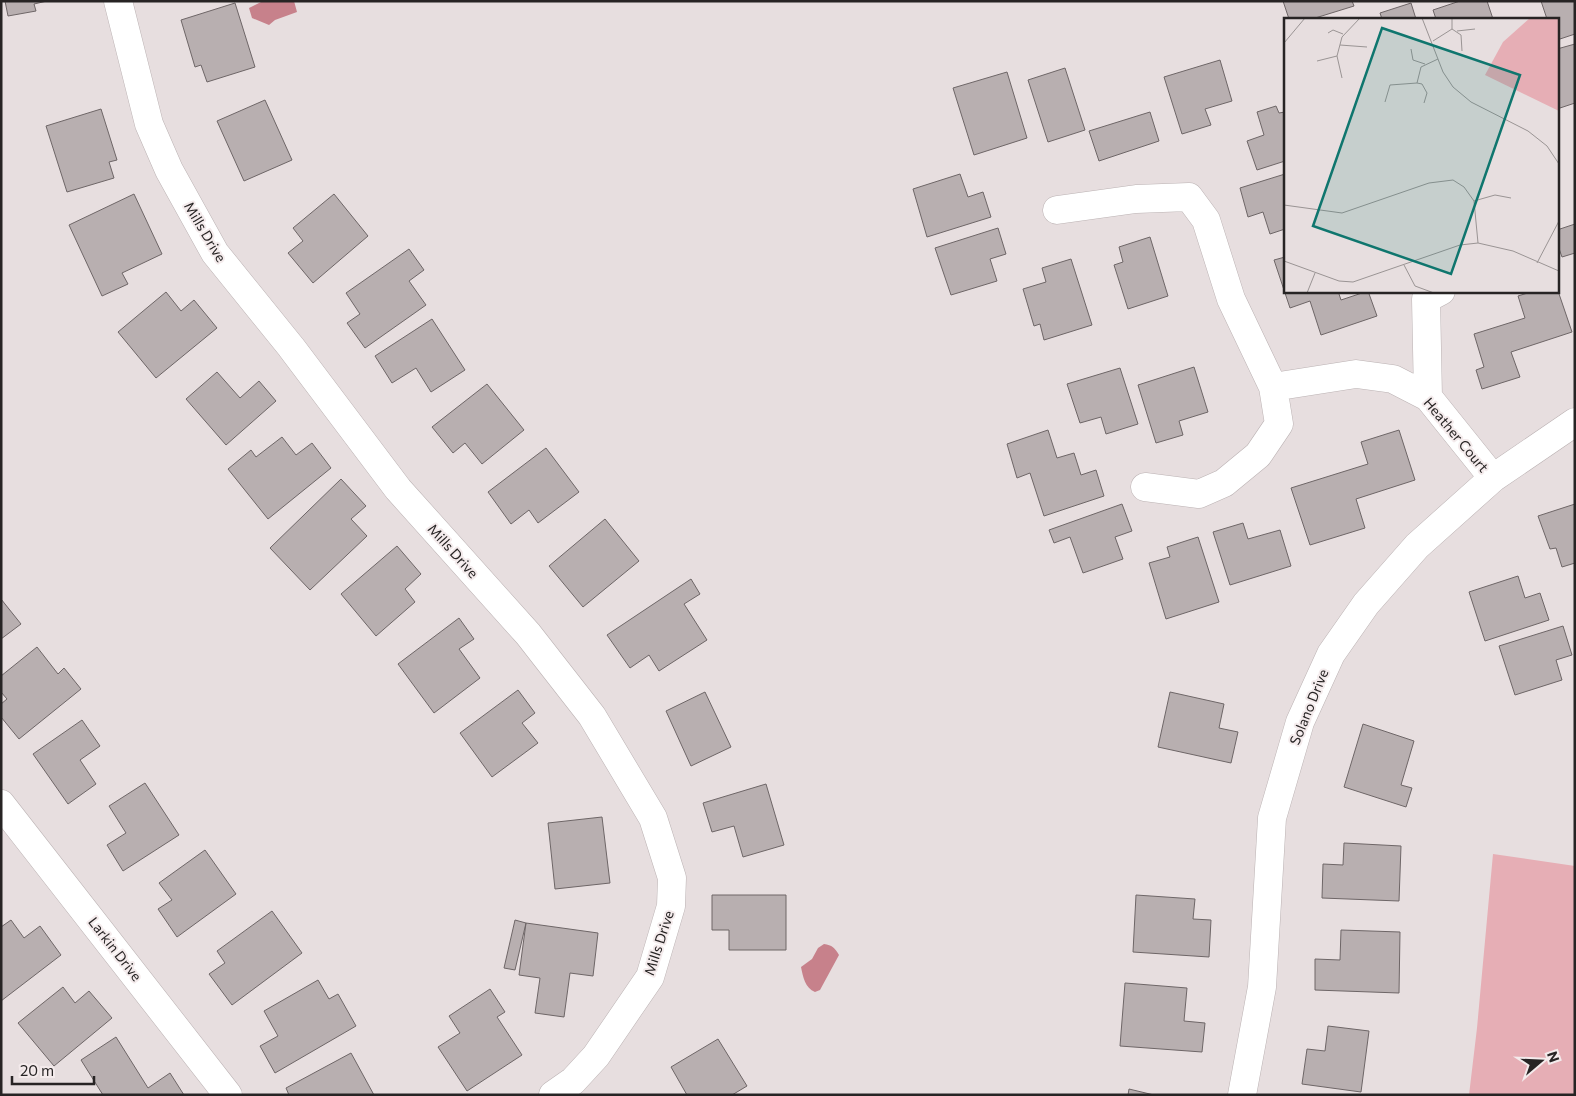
<svg xmlns="http://www.w3.org/2000/svg" width="1576" height="1096" viewBox="0 0 1576 1096" font-family="Commissioner,sans-serif">
  <style>
    .green { fill: #e6aeb5 }
    .water { fill: #c7818b }
    .building { fill: #b8afb0; stroke: #6e6667 }
    .lines { fill: none; stroke-linecap: round; stroke-linejoin: round }
    .minor-casing { stroke: #bbb2b3; stroke-width: 29 }
    .minor { stroke: #fff; stroke-width: 28 }
    .labels { text-anchor: middle; stroke-width: 4; stroke-linejoin: round; paint-order: stroke }
    .street-label { font-size: 14px; fill: #272424; stroke: #f4ebec }
    .inset-road { fill: none; stroke: #9a9494; stroke-width: 1 }
    .view { fill: #0f766e; fill-opacity: 0.15; stroke: #0f766e; stroke-width: 2.5 }
    .inset-edge { fill: none; stroke: #272424; stroke-width: 2.5 }
  </style>
  <rect width="100%" height="100%" fill="#e7dedf"/>
  <path class="green" d="M 1493,854 L 1575,866 L 1575,1095 L 1469,1095 L 1477,1028 Z"/>
  <path class="water" d="M 263,1 L 294,1 L 297,12 L 275,20 L 269,25 L 252,18 L 249,8 Z
    M 824,944 C 832,945 835,948 839,955 L 820,990 L 815,992 C 805,988 803,977 801,967 L 812,959 L 818,948 Z"/>
  <path class="building" d="M 5,1 L 47,1 L 34,4 L 36,11 L 8,16 Z
    M 1283,1 L 1352,1 L 1354,6 L 1312,19 L 1289,19 Z
    M 1460,1 L 1487,1 L 1493,19 L 1436,19 L 1433,10 Z
    M 1541,1 L 1575,1 L 1575,34 L 1557,40 L 1557,19 L 1547,19 Z
    M 235,3 L 255,67 L 207,82 L 201,65 L 195,67 L 181,20 Z
    M 1411,3 L 1416,19 L 1382,19 L 1380,13 Z
    M 1575,44 L 1575,103 L 1557,109 L 1557,49 Z
    M 1220,60 L 1232,101 L 1205,109 L 1211,125 L 1182,134 L 1164,77 Z
    M 1065,68 L 1085,130 L 1048,142 L 1028,80 Z
    M 1007,72 L 1027,138 L 974,155 L 953,88 Z
    M 265,100 L 292,160 L 244,181 L 217,121 Z
    M 1276,106 L 1279,113 L 1285,112 L 1285,161 L 1257,170 L 1247,141 L 1264,135 L 1257,112 Z
    M 101,109 L 117,160 L 109,162 L 114,178 L 67,192 L 46,126 Z
    M 1150,112 L 1159,141 L 1099,161 L 1089,131 Z
    M 960,174 L 968,197 L 983,192 L 991,217 L 927,237 L 913,189 Z
    M 1285,174 L 1285,229 L 1270,234 L 1263,212 L 1248,217 L 1240,188 Z
    M 134,194 L 162,254 L 122,273 L 128,284 L 102,296 L 69,225 Z
    M 334,194 L 368,236 L 313,283 L 288,253 L 303,241 L 293,228 Z
    M 1575,224 L 1575,253 L 1562,257 L 1557,243 L 1557,230 Z
    M 998,228 L 1006,254 L 990,259 L 997,281 L 951,295 L 935,248 Z
    M 1150,237 L 1168,296 L 1128,309 L 1114,265 L 1123,262 L 1119,247 Z
    M 409,249 L 424,270 L 409,281 L 426,305 L 365,348 L 347,323 L 360,314 L 346,293 Z
    M 1285,257 L 1285,291 L 1338,291 L 1341,300 L 1368,291 L 1377,316 L 1321,335 L 1310,301 L 1290,308 L 1274,260 Z
    M 1071,259 L 1092,325 L 1044,340 L 1040,324 L 1034,326 L 1023,289 L 1046,282 L 1042,268 Z
    M 1557,288 L 1572,332 L 1511,352 L 1520,377 L 1482,389 L 1476,370 L 1484,367 L 1474,334 L 1525,318 L 1518,296 L 1534,291 L 1557,291 Z
    M 166,292 L 181,311 L 194,300 L 217,328 L 156,378 L 118,332 Z
    M 432,319 L 465,370 L 431,392 L 416,368 L 392,383 L 375,356 Z
    M 1194,367 L 1208,412 L 1179,421 L 1183,435 L 1156,443 L 1138,385 Z
    M 1120,368 L 1138,424 L 1106,434 L 1101,417 L 1080,423 L 1067,384 Z
    M 217,372 L 240,398 L 259,381 L 276,401 L 226,445 L 186,399 Z
    M 487,384 L 524,430 L 482,464 L 465,443 L 453,453 L 432,427 Z
    M 1048,430 L 1057,458 L 1074,453 L 1081,475 L 1096,470 L 1104,496 L 1044,516 L 1030,473 L 1017,478 L 1007,444 Z
    M 1399,430 L 1415,480 L 1356,499 L 1365,528 L 1310,545 L 1291,488 L 1368,464 L 1361,442 Z
    M 282,437 L 296,455 L 312,443 L 331,468 L 268,519 L 228,469 L 251,450 L 256,457 Z
    M 546,448 L 579,492 L 538,523 L 529,510 L 511,524 L 488,492 Z
    M 341,479 L 366,506 L 351,519 L 367,536 L 310,590 L 270,548 Z
    M 1122,504 L 1132,531 L 1115,537 L 1123,559 L 1083,573 L 1070,537 L 1054,543 L 1049,530 Z
    M 1575,504 L 1575,563 L 1562,567 L 1556,548 L 1550,549 L 1538,516 Z
    M 605,519 L 639,561 L 583,607 L 549,566 Z
    M 1243,523 L 1248,539 L 1280,530 L 1291,566 L 1230,585 L 1213,532 Z
    M 1198,537 L 1219,602 L 1166,619 L 1149,563 L 1170,557 L 1167,547 Z
    M 397,546 L 421,574 L 405,589 L 415,602 L 376,636 L 341,594 Z
    M 1518,576 L 1525,598 L 1540,593 L 1549,620 L 1485,641 L 1469,592 Z
    M 691,579 L 700,594 L 684,604 L 707,640 L 659,671 L 649,655 L 630,668 L 607,635 Z
    M 1,599 L 21,624 L 1,639 Z
    M 459,618 L 474,639 L 459,649 L 480,678 L 434,713 L 398,664 Z
    M 1563,626 L 1572,655 L 1556,660 L 1562,680 L 1515,695 L 1499,646 Z
    M 37,647 L 58,674 L 64,668 L 81,689 L 19,739 L 1,717 L 1,704 L 7,699 L 1,692 L 1,676 Z
    M 518,690 L 535,713 L 522,723 L 538,743 L 492,777 L 460,733 Z
    M 705,692 L 731,747 L 691,766 L 666,711 Z
    M 1170,692 L 1224,704 L 1219,728 L 1238,732 L 1231,763 L 1158,747 Z
    M 82,720 L 100,746 L 80,760 L 96,784 L 68,804 L 33,754 Z
    M 1363,724 L 1414,741 L 1401,785 L 1412,788 L 1406,807 L 1344,787 Z
    M 145,783 L 179,835 L 123,871 L 107,845 L 126,833 L 109,806 Z
    M 766,784 L 784,845 L 743,857 L 734,826 L 712,832 L 703,803 Z
    M 602,817 L 610,883 L 555,889 L 548,823 Z
    M 1344,843 L 1401,846 L 1399,901 L 1322,898 L 1323,864 L 1343,865 Z
    M 205,850 L 236,894 L 177,937 L 158,909 L 172,900 L 159,883 Z
    M 712,895 L 786,895 L 786,950 L 729,950 L 729,930 L 712,930 Z
    M 1136,895 L 1195,899 L 1193,919 L 1211,920 L 1209,957 L 1133,952 Z
    M 272,911 L 302,953 L 232,1005 L 209,974 L 225,963 L 217,951 Z
    M 11,920 L 24,938 L 40,926 L 61,955 L 1,1001 L 1,927 Z
    M 515,920 L 526,923 L 515,970 L 504,968 Z
    M 526,923 L 598,933 L 593,976 L 570,973 L 564,1017 L 535,1013 L 540,978 L 519,975 Z
    M 1341,930 L 1400,932 L 1399,993 L 1315,990 L 1315,959 L 1340,960 Z
    M 318,980 L 329,999 L 338,994 L 356,1026 L 275,1073 L 260,1046 L 278,1036 L 264,1011 Z
    M 1125,983 L 1187,988 L 1184,1021 L 1205,1023 L 1202,1052 L 1120,1046 Z
    M 63,987 L 75,1003 L 89,991 L 112,1018 L 54,1066 L 18,1023 Z
    M 490,989 L 505,1012 L 497,1017 L 522,1055 L 467,1091 L 438,1047 L 460,1033 L 449,1016 Z
    M 1328,1026 L 1369,1031 L 1361,1092 L 1302,1084 L 1307,1049 L 1325,1051 Z
    M 116,1037 L 148,1088 L 170,1073 L 184,1095 L 103,1095 L 81,1060 Z
    M 718,1039 L 747,1086 L 732,1095 L 687,1095 L 671,1067 Z
    M 351,1053 L 374,1095 L 289,1095 L 286,1088 Z
    M 1129,1089 L 1154,1095 L 1128,1095 Z"/>
  <g class="lines">
    <g class="minor-casing">
      <path id="minor" d="M 118,1 L 149,124 L 169,170 L 215,253 L 291,347 L 398,489 L 528,634 L 592,716 L 653,818 L 672,878 L 671,906 L 650,977 L 596,1056 L 573,1081 L 553,1095
        M 1057,210 L 1136,199 L 1189,197 L 1206,220 L 1231,299 L 1273,387 L 1279,424 L 1258,455 L 1224,483 L 1199,494 L 1145,487
        M 1273,387 L 1356,374 L 1393,379 L 1428,397 L 1493,478
        M 1428,397 L 1426,299 L 1441,291
        M 1,804 L 228,1095
        M 1242,1095 L 1262,987 L 1272,818 L 1300,722 L 1331,654 L 1366,604 L 1417,546 L 1493,478 L 1575,422"/>
    </g>
    <use href="#minor" class="minor"/>
  </g>
  <g class="labels">
    <g class="street-label">
      <text transform="translate(205 232) rotate(59)" y="5">Mills Drive</text>
      <text transform="translate(1456 435) rotate(50)" y="5">Heather Court</text>
      <text transform="translate(453 551) rotate(48)" y="5">Mills Drive</text>
      <text transform="translate(1309 707) rotate(-68)" y="5">Solano Drive</text>
      <text transform="translate(659 943) rotate(-72)" y="5">Mills Drive</text>
      <text transform="translate(115 949) rotate(52)" y="5">Larkin Drive</text>
    </g>
  </g>
  <g transform="translate(1284 18)">
    <rect width="275" height="275" fill="#e7dedf"/>
    <path d="M 246,0 L 275,0 L 275,93 L 201,57 L 219,24 Z" fill="#e6aeb5"/>
    <path class="inset-road" d="M 138,0 L 159,54 L 169,69 L 187,84 L 244,113 L 263,128 L 275,146M 168,0 L 168,11 L 177,17 L 178,33M 173,13 L 191,11M 44,15 L 49,12 L 59,16M 149,23 L 168,11M 0,25 L 21,0M 56,27 L 83,29M 127,31 L 129,42 L 141,46M 33,43 L 53,38M 58,60 L 53,38 L 58,19 L 76,0M 133,65 L 137,49 L 154,41M 101,84 L 106,67 L 133,65 L 138,66 L 143,75 L 140,85M 190,183 L 211,177 L 227,180M 0,187 L 58,195 L 145,165 L 169,162 L 180,169 L 190,183 L 194,225M 0,243 L 55,263 L 69,264 L 176,227 L 194,225 L 229,233 L 275,253M 253,245 L 275,203M 120,247 L 131,268 L 150,275M 23,275 L 31,255"/>
    <path class="view" d="M 98,10 L 236,57 L 167,256 L 29,208 Z"/>
    <rect width="275" height="275" class="inset-edge"/>
  </g>
  <rect width="1576" height="1096" fill="none" stroke="#272424" stroke-width="5"/>
  <g transform="translate(1541 1061) rotate(71)" stroke="#f4ebec" stroke-width="4" paint-order="stroke">
  <path d="M0-4L9 19L0 12L-9 19Z" fill="#272424"/>
  <text y="-8" font-size="14" font-weight="bold" text-anchor="middle" fill="#272424">N</text>
  </g>
  <path d="M12 1076v8h82v-8" fill="none" stroke="#272424" stroke-width="2.5"/>
  <text x="20" y="1076" font-size="15" fill="#272424" stroke="#f4ebec" stroke-width="4" paint-order="stroke">20 m</text>
</svg>
